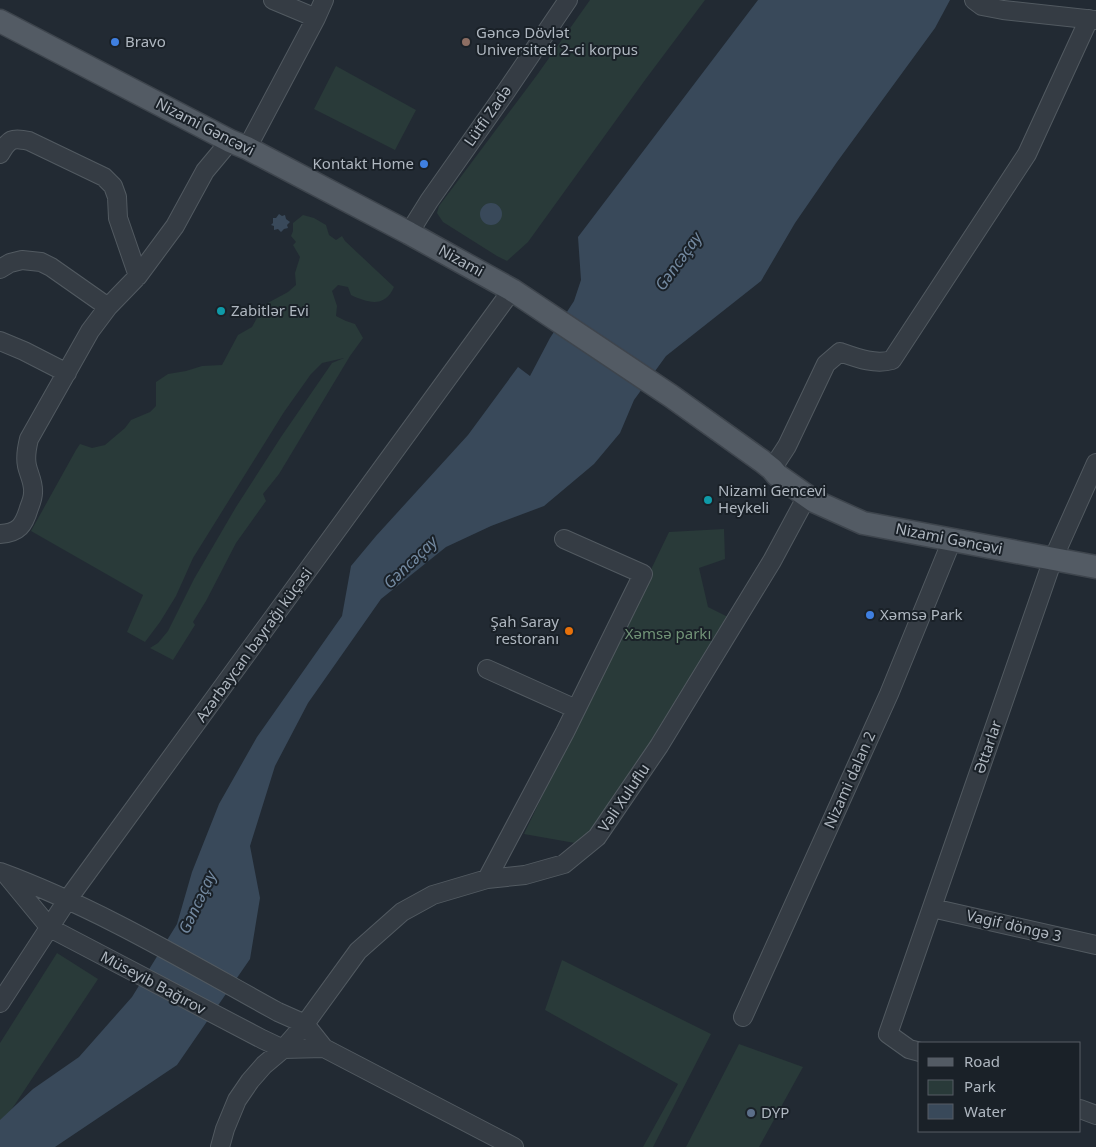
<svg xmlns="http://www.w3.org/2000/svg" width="1096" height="1147" viewBox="0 0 1096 1147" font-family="'Noto Sans',sans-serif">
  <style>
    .green { fill: #293a39 }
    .water { fill: #39495a }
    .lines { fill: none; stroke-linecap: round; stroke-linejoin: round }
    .minor-casing { stroke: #525a61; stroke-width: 20 }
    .major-casing { stroke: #3e454d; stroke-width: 25 }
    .minor { stroke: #353c44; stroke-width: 18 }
    .major { stroke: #535b64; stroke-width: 22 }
    .shop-dot { fill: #3f7fe0; stroke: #1a2128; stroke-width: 2 }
    .education-dot { fill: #8d6e63; stroke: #1a2128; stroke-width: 2 }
    .culture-dot { fill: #0f9aa8; stroke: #1a2128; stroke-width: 2 }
    .food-dot { fill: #e8710a; stroke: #1a2128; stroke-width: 2 }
    .service-dot { fill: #5c6f8a; stroke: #1a2128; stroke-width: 2 }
    .labels { text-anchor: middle; stroke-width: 4; stroke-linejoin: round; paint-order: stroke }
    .poi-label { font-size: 15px; fill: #afb7c0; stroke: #1a2128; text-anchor: start }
    .street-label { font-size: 15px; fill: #afb7c0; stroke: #1a2128 }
    .park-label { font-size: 15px; fill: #719377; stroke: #1a2128 }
    .water-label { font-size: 16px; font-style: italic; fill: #7389a0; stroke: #1a2128 }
  </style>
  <rect width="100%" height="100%" fill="#222a33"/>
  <path class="green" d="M 590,0 L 705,0 L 645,80 L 528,242 L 507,261 L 497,256 L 443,222 L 437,213 L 439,206 L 537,75 Z
    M 336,66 L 416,110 L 395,150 L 314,109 Z
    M 303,215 L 314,218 L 326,225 L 329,235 L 336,240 L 342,236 L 345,241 L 394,287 C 385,308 368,303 351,295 L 348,287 L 338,285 L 332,291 L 337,306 L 336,316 L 346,321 L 355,324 L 363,338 L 350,356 L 279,474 L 263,494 L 266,501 L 236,543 L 206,601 L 193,622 L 195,625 L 173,660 L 150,648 L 158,643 L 168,631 L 194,579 L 236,507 L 281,437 L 332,363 L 344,358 L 322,363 L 311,374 L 284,412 L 193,558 L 176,596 L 160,622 L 145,642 L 127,632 L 143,595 L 31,531 L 76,450 L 80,444 L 92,448 L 105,445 L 125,428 L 131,420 L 150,412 L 156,406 L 156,382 L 168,374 L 186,371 L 202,366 L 222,365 L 238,335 L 252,327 L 264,305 L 288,292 L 296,285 L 295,273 L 300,257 L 293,245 L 296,242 L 291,236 L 293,231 L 293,223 Z
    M 724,529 L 725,559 L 699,568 L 708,607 L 730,618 L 594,834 L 575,843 L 524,834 L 669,532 Z
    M 57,953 L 98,979 L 0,1127 L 0,1043 Z
    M 562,960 L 711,1034 L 653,1147 L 643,1147 L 678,1084 L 545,1010 Z
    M 739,1044 L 803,1067 L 759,1147 L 686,1147 Z"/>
  <path class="water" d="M 758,0 L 950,0 L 935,28 L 837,162 L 795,223 L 761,281 L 666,356 L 634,400 L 620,433 L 594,464 L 544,506 L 491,526 L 446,547 L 381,599 L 308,703 L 275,766 L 250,846 L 260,898 L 250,959 L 177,1065 L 55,1147 L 0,1147 L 0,1120 L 33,1089 L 79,1057 L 132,997 L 177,924 L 192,872 L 219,804 L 257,737 L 342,616 L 351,566 L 376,536 L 468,435 L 518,367 L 530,376 L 550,338 L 574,301 L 581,280 L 578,237 Z
    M480 214a11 11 0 1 1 22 0a11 11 0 1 1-22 0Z
    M 279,214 L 282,216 L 285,215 L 286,219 L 290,222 L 287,225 L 288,228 L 284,229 L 281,232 L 278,229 L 274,230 L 274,226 L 271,225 L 273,223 L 273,218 L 276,218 Z"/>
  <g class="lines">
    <g class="minor-casing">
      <path id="minor" d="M 273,0 L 316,18
        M 974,0 L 982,6 L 1003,10 L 1096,20
        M 247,148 L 316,18 L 324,0
        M 0,154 C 9,139 12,137 29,141 L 104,177 L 113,186 L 117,197 L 118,218 L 138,276
        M 409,233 L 429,201 L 505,93 L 568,0
        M 0,269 L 10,263 L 22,260 L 41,262 L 51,267 L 108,307
        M 0,341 L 24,351 L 67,373
        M 772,469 L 787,446 L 826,364 L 840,352 C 857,358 875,365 892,360 L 1027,154 L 1089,19
        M 0,534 C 19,533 24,525 29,508 C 31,503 33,498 33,493 C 34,483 29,475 27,466 C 25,457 27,447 29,439 L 90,331 L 108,307 L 138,276 L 175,226 L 205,171 L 230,141
        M 487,669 L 576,709
        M 0,872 C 98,908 187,962 278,1012 L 305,1024 L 324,1048 L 514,1147
        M 8,877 L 50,928 L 262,1039 L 283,1049 L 324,1048
        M 487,879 L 565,732 L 643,574 L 564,539
        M 932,908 L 1096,945
        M 0,1003 L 68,899 L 512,290
        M 743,1017 L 889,694 L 952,540
        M 920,1052 L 909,1049 L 888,1034 L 1053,559 L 1096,463
        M 1080,1109 L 1096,1115
        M 220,1147 L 225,1129 L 237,1100 L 250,1081 L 264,1065 L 283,1049 L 305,1024 L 358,951 L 402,912 L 433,895 L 487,879 L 525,875 L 564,864 L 597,837 L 659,746 L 772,561 L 807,496"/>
    </g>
    <g class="major-casing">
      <path id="major" d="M 0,21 L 230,141 L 247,148 L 409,233 L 512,290 L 671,396 L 762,461 L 772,469 L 777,475 L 814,501 L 863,523 L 1096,567"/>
    </g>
    <use href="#minor" class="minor"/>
    <use href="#major" class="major"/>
  </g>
  <g class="shop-dot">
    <circle cx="115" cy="42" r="5"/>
    <circle cx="424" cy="164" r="5"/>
    <circle cx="870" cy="615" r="5"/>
  </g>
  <circle class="education-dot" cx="466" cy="42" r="5"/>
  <g class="culture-dot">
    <circle cx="221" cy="311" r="5"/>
    <circle cx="708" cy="500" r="5"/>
  </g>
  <circle class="food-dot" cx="569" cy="631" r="5"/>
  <circle class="service-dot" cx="751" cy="1113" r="5"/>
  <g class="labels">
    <g class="poi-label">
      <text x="476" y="38">Gəncə Dövlət<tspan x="476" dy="17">Universiteti 2-ci korpus</tspan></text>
      <text x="125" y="47">Bravo</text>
      <text x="414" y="169" text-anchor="end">Kontakt Home</text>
      <text x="231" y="316">Zabitlər Evi</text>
      <text x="718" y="496">Nizami Gencevi<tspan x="718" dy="17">Heykeli</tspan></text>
      <text x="880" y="620">Xəmsə Park</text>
      <text x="559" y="627" text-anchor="end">Şah Saray<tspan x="559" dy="17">restoranı</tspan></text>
      <text x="761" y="1118">DYP</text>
    </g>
    <g class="street-label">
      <text transform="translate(488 116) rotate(-55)" y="5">Lütfi Zadə</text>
      <text transform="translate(205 127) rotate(27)" y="5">Nizami Gəncəvi</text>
      <text transform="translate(461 261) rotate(29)" y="5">Nizami</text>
      <text transform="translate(949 539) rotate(11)" y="5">Nizami Gəncəvi</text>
      <text transform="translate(254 645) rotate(-54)" y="5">Azərbaycan bayrağı küçəsi</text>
      <text transform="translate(988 747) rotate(-71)" y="5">Əttarlar</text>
      <text transform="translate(850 780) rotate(-66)" y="5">Nizami dalan 2</text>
      <text transform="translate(624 798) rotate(-56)" y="5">Vəli Xuluflu</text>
      <text transform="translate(1014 926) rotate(13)" y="5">Vagif döngə 3</text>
      <text transform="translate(153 983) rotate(28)" y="5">Müseyib Bağırov</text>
    </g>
    <g class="park-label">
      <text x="668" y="639">Xəmsə parkı</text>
    </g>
    <g class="water-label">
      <text transform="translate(678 261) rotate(-54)" y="6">Gəncəçay</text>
      <text transform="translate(410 562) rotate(-44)" y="6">Gəncəçay</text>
      <text transform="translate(197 902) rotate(-65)" y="6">Gəncəçay</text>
    </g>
  </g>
  <rect x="918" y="1042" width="162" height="90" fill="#1a2128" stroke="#565d65"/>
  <rect x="928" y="1058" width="25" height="8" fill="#535b64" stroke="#565d65"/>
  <text x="964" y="1067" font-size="15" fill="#afb7c0">Road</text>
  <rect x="928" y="1080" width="25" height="15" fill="#293a39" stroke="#565d65"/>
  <text x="964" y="1092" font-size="15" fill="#afb7c0">Park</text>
  <rect x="928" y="1104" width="25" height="15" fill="#39495a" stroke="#565d65"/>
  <text x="964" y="1117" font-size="15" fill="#afb7c0">Water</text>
</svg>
